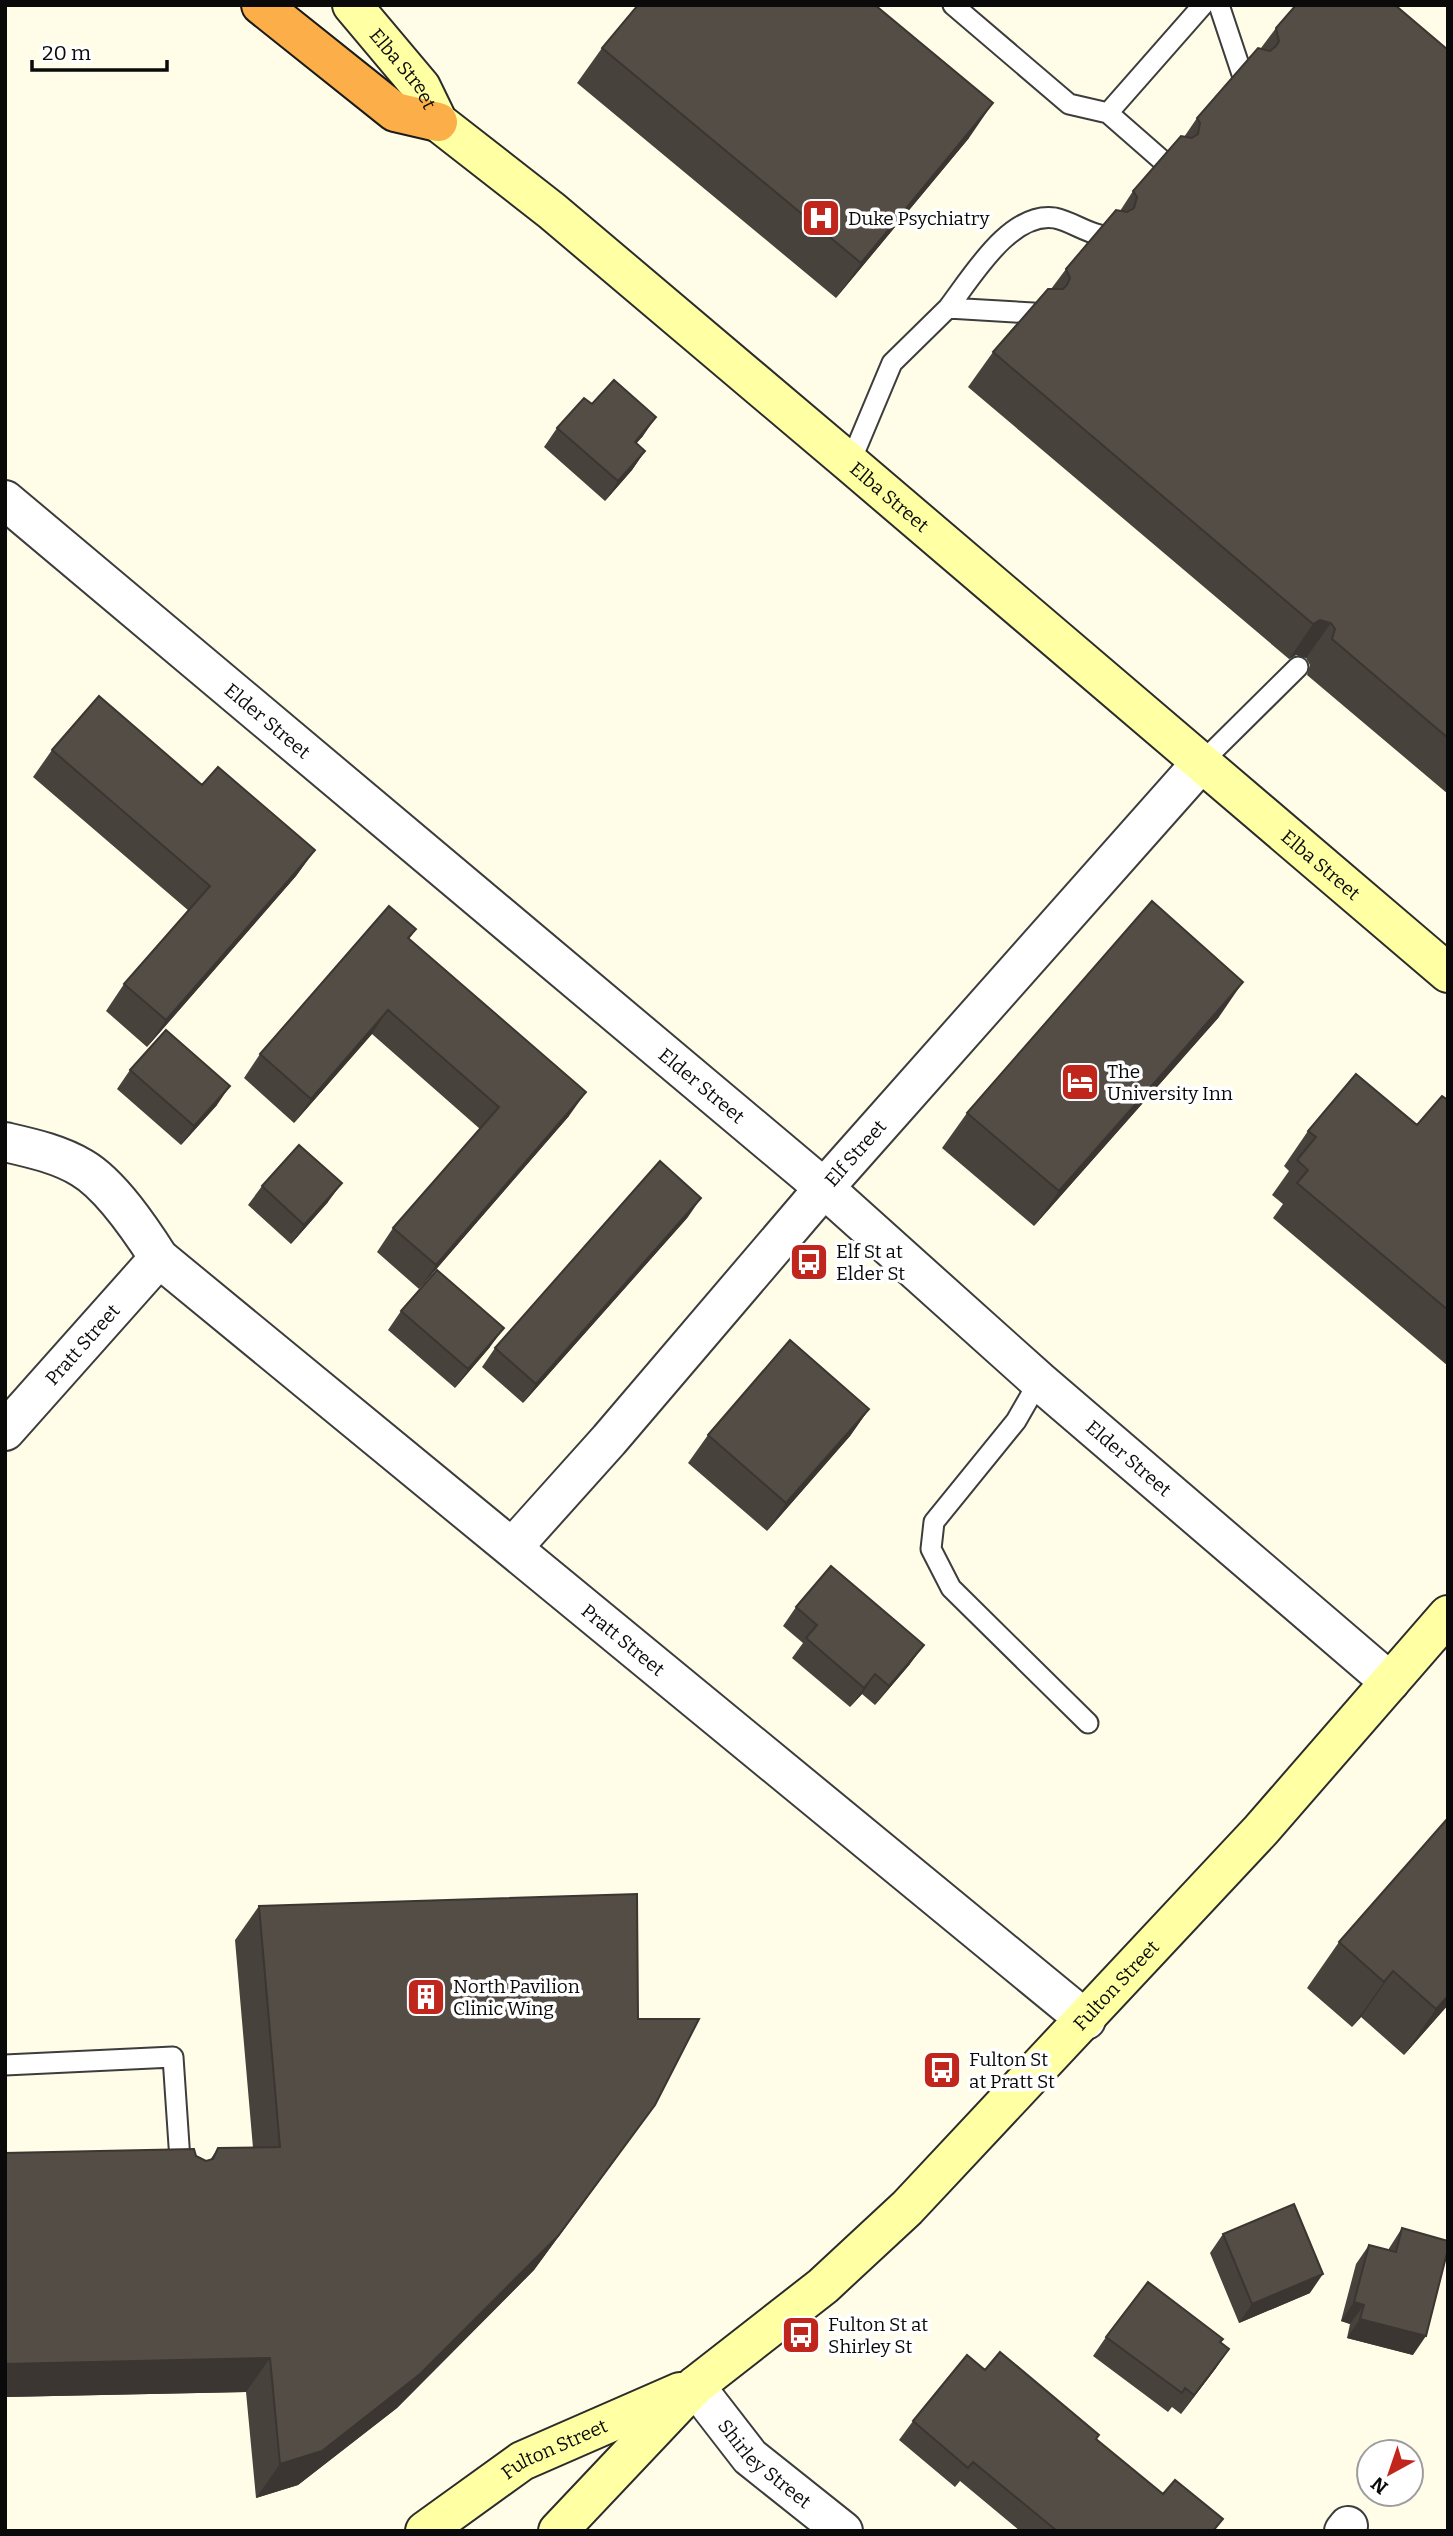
<svg xmlns="http://www.w3.org/2000/svg" width="1453" height="2536" viewBox="0 0 1453 2536" font-family="Bitter,serif">
  <style>
    .lines { fill: none; stroke-linecap: round; stroke-linejoin: round }
    .lane-casing { stroke: #3d3d3d; stroke-width: 23 }
    .street-casing { stroke: #3d3d3d; stroke-width: 42 }
    .secondary-casing { stroke: #2c2c2c; stroke-width: 42 }
    .highway-casing { stroke: #1b1b1b; stroke-width: 42 }
    .lane { stroke: #fff; stroke-width: 19 }
    .street { stroke: #fff; stroke-width: 38 }
    .secondary { stroke: #ffffa3; stroke-width: 38 }
    .highway { stroke: #fcae49; stroke-width: 38 }
    .wall { fill: #48423c }
    .shaded-wall { fill: #3b3631 }
    .building { fill: #544d46; stroke: #3b3631; stroke-width: 2 }
    .labels { text-anchor: middle; stroke-width: 7; stroke-linejoin: round; paint-order: stroke }
    .street-label { font-size: 19px; fill: #0a0a0a; stroke: #fff }
    .poi-label { font-size: 19px; fill: #0a0a0a; stroke: #fff; text-anchor: start }
  </style>
  <rect width="100%" height="100%" fill="#fffde8"/>
  <g class="lines">
    <g class="lane-casing">
      <path id="lane" d="M 953,5 L 1069,104 L 1108,113
        M 1219,5 L 1242,74
        M 1164,162 L 1108,113 L 1203,5
        M 948,308 C 972,277 1010,211 1055,218 C 1070,221 1085,232 1100,235
        M 850,463 L 892,363 L 948,308 L 1033,313
        M 1202,762 L 1298,667
        M 1039,1381 L 1016,1421 L 934,1522 L 931,1549 L 951,1588 L 1088,1723
        M 5,2065 L 173,2057 L 181,2175"/>
    </g>
    <g class="street-casing">
      <g id="street">
        <path id="s1" d="M 5,500 L 824,1188 L 1039,1381 L 1390,1682"/>
        <path id="s2" d="M 5,1142 C 31,1148 59,1154 82,1168 C 111,1185 141,1230 159,1258 L 1086,2020"/>
        <path id="s3" d="M 5,1431 L 159,1258"/>
        <path id="s4" d="M 513,1547 L 609,1440 L 824,1188 L 1202,762"/>
        <path id="s5" d="M 695,2386 L 750,2457 L 843,2531"/>
        <path d="M 1344,2531 L 1348,2526"/>
      </g>
    </g>
    <g class="secondary-casing">
      <g id="secondary">
        <path id="s6" d="M 352,5 L 421,87 L 438,122 L 552,211 L 850,463 L 1448,973"/>
        <path id="s7" d="M 425,2531 L 522,2461 L 680,2392"/>
        <path id="s8" d="M 558,2531 L 695,2386 L 823,2286 L 907,2208 L 1261,1830 L 1448,1615"/>
      </g>
    </g>
    <g class="highway-casing">
      <path id="highway" d="M 261,5 L 395,112 L 438,122"/>
    </g>
    <use href="#lane" class="lane"/>
    <use href="#street" class="street"/>
    <use href="#secondary" class="secondary"/>
    <use href="#highway" class="highway"/>
  </g>
  <path class="wall" d="M 1276,28 L 1448,50 L 1448,794 L 1307,675 L 1310,665 L 1306,658 L 1296,655 L 1289,659 L 968,387 L 993,352 L 1051,289 L 1066,269 L 1120,211 L 1133,191 L 1184,137 L 1197,118 L 1261,48 Z
    M 602,48 L 969,138 L 836,298 L 577,83 Z
    M 592,404 L 643,436 L 636,443 L 645,451 L 632,470 L 605,501 L 544,447 L 557,428 Z
    M 52,750 L 202,785 L 315,850 L 296,876 L 147,1047 L 106,1011 L 124,984 L 189,911 L 33,777 Z
    M 416,929 L 409,939 L 569,1116 L 419,1289 L 377,1252 L 393,1228 L 480,1129 L 372,1034 L 294,1123 L 244,1078 L 260,1054 Z
    M 1219,1017 L 1034,1226 L 942,1148 L 967,1113 Z
    M 130,1070 L 217,1105 L 181,1145 L 117,1089 Z
    M 1448,1100 L 1448,1366 L 1273,1218 L 1283,1204 L 1272,1195 L 1289,1171 L 1284,1166 L 1308,1131 L 1417,1125 Z
    M 262,1186 L 328,1202 L 291,1244 L 248,1205 Z
    M 688,1217 L 523,1403 L 482,1367 L 495,1348 Z
    M 401,1311 L 490,1347 L 455,1388 L 388,1330 Z
    M 869,1409 L 850,1436 L 767,1531 L 688,1463 L 708,1435 Z
    M 796,1607 L 910,1664 L 875,1705 L 862,1694 L 850,1707 L 792,1658 L 803,1643 L 783,1626 Z
    M 1448,1818 L 1448,2005 L 1404,2055 L 1361,2017 L 1352,2027 L 1307,1988 L 1339,1942 Z
    M 259,1906 L 638,2019 L 655,2105 L 534,2270 L 397,2408 L 298,2485 L 256,2498 L 246,2392 L 5,2397 L 5,2153 L 196,2156 L 206,2161 L 210,2160 L 218,2148 L 253,2148 L 235,1940 Z
    M 1402,2228 L 1413,2355 L 1347,2338 L 1350,2324 L 1341,2321 L 1356,2264 L 1369,2245 L 1388,2250 Z
    M 1223,2234 L 1310,2293 L 1239,2323 L 1210,2253 Z
    M 1106,2337 L 1220,2342 L 1216,2368 L 1181,2414 L 1172,2407 L 1168,2412 L 1093,2356 Z
    M 985,2370 L 1096,2439 L 1163,2494 L 1215,2531 L 1020,2531 L 960,2481 L 955,2487 L 899,2440 L 913,2421 Z"/>
  <path class="shaded-wall" d="M 993,103 L 969,138 L 836,298 L 861,263 Z
    M 656,417 L 643,436 L 621,461 L 635,442 Z
    M 645,451 L 632,470 L 605,501 L 618,481 Z
    M 1320,620 L 1331,623 L 1306,658 L 1296,655 L 1289,659 L 1313,624 Z
    M 315,850 L 296,876 L 147,1047 L 166,1020 Z
    M 1243,982 L 1219,1017 L 1034,1226 L 1059,1191 Z
    M 388,1010 L 372,1034 L 294,1123 L 311,1099 Z
    M 230,1086 L 217,1105 L 181,1145 L 194,1126 Z
    M 586,1092 L 569,1116 L 419,1289 L 436,1265 Z
    M 342,1183 L 328,1202 L 291,1244 L 304,1225 Z
    M 701,1198 L 688,1217 L 523,1403 L 536,1384 Z
    M 504,1328 L 490,1347 L 455,1388 L 468,1369 Z
    M 869,1409 L 850,1436 L 767,1531 L 786,1503 Z
    M 924,1645 L 910,1664 L 875,1705 L 889,1686 Z
    M 875,1674 L 862,1694 L 850,1707 L 864,1688 Z
    M 1393,1971 L 1361,2017 L 1352,2027 L 1384,1982 Z
    M 1448,1996 L 1448,2005 L 1404,2055 L 1436,2009 Z
    M 655,2105 L 534,2270 L 397,2408 L 298,2485 L 256,2498 L 280,2464 Z
    M 1323,2274 L 1310,2293 L 1239,2323 L 1252,2304 Z
    M 1354,2302 L 1364,2305 L 1350,2324 L 1341,2321 Z
    M 1360,2319 L 1426,2336 L 1413,2355 L 1347,2338 Z
    M 1229,2349 L 1216,2368 L 1181,2414 L 1194,2395 Z
    M 270,2358 L 246,2392 L 5,2397 L 5,2364 Z"/>
  <path class="building" d="M 638,5 L 875,5 L 993,103 L 861,263 L 602,48 Z
    M 1296,5 L 1395,5 L 1448,50 L 1448,738 L 1332,639 L 1335,629 L 1331,623 L 1320,620 L 1313,624 L 993,352 L 1048,289 L 1063,289 L 1067,285 L 1070,278 L 1066,269 L 1116,210 L 1127,212 L 1134,208 L 1137,197 L 1133,191 L 1181,136 L 1192,138 L 1198,134 L 1200,123 L 1197,118 L 1258,48 L 1270,51 L 1276,46 L 1279,41 L 1276,28 Z
    M 614,380 L 656,417 L 635,442 L 645,451 L 618,481 L 557,428 L 584,398 L 592,404 Z
    M 99,696 L 202,785 L 218,767 L 315,850 L 166,1020 L 124,984 L 210,886 L 52,750 Z
    M 1152,901 L 1243,982 L 1059,1191 L 967,1113 Z
    M 389,906 L 416,929 L 408,938 L 586,1092 L 436,1265 L 393,1228 L 499,1107 L 388,1010 L 311,1099 L 260,1054 Z
    M 166,1030 L 230,1086 L 194,1126 L 130,1070 Z
    M 1356,1074 L 1417,1125 L 1442,1096 L 1448,1100 L 1448,1310 L 1297,1183 L 1308,1170 L 1297,1160 L 1316,1137 L 1308,1131 Z
    M 299,1145 L 342,1183 L 304,1225 L 262,1186 Z
    M 660,1161 L 701,1198 L 536,1384 L 495,1348 Z
    M 437,1270 L 504,1328 L 468,1369 L 401,1311 Z
    M 790,1340 L 869,1409 L 786,1503 L 708,1435 Z
    M 831,1566 L 924,1645 L 889,1686 L 875,1674 L 864,1688 L 806,1638 L 817,1625 L 796,1607 Z
    M 1448,1818 L 1448,1996 L 1436,2009 L 1393,1971 L 1384,1982 L 1339,1942 Z
    M 637,1894 L 638,2019 L 699,2019 L 655,2105 L 558,2236 L 420,2374 L 322,2451 L 280,2464 L 270,2358 L 5,2364 L 5,2153 L 194,2149 L 196,2156 L 206,2161 L 213,2159 L 218,2148 L 280,2147 L 259,1906 Z
    M 1294,2204 L 1323,2274 L 1252,2304 L 1223,2234 Z
    M 1402,2228 L 1448,2241 L 1448,2249 L 1426,2336 L 1360,2319 L 1364,2305 L 1354,2302 L 1369,2245 L 1396,2252 Z
    M 1148,2282 L 1223,2339 L 1220,2342 L 1229,2349 L 1194,2395 L 1185,2388 L 1182,2393 L 1106,2337 Z
    M 1000,2352 L 1099,2435 L 1096,2439 L 1163,2494 L 1175,2480 L 1223,2519 L 1213,2531 L 1057,2531 L 973,2462 L 968,2468 L 913,2421 L 967,2355 L 985,2370 Z"/>
  <defs>
    <g id="hospital-square" transform="scale(2.0125)"><rect x="-9" y="-9" width="18" height="18" rx="4" fill="#c0261c" stroke="#fff"/><path d="M-5-5h3v3.5h4V-5h3V5h-3V1.5h-4V5h-3Z" fill="#fff"/></g>
    <g id="hotel-square" transform="scale(2.0125)"><rect x="-9" y="-9" width="18" height="18" rx="4" fill="#c0261c" stroke="#fff"/><path d="M-6-4.5h1.5V1H6V5H4.5V3h-9V5H-6ZM-4 0a1.8 1.8 0 1 1 3.6 0ZM.5 0V-2.5h3Q6-2.5 6 0Z" fill="#fff"/></g>
    <g id="bus-square" transform="scale(2.0125)"><rect x="-9" y="-9" width="18" height="18" rx="4" fill="#c0261c" stroke="#fff"/><path d="M-5-6H5V4H4V6H2V4H-2V6H-4V4H-5ZM-3.5-4V0h7V-4ZM-3.5 1.2v1.5H-2V1.2ZM2 1.2v1.5H3.5V1.2Z" fill="#fff"/></g>
    <g id="building-square" transform="scale(2.0125)"><rect x="-9" y="-9" width="18" height="18" rx="4" fill="#c0261c" stroke="#fff"/><path d="M-4-6H4V6H1V3H-1V6H-4ZM-2.5-4.3h1.7v1.8h-1.7ZM.8-4.3h1.7v1.8H.8ZM-2.5-1h1.7V.8h-1.7ZM.8-1h1.7V.8H.8Z" fill="#fff"/></g>
  </defs>
  <g fill-rule="evenodd">
    <use href="#hospital-square" x="821" y="218"/>
    <use href="#hotel-square" x="1080" y="1082"/>
    <use href="#bus-square" x="809" y="1262"/>
    <use href="#building-square" x="426" y="1997"/>
    <use href="#bus-square" x="942" y="2070"/>
    <use href="#bus-square" x="801" y="2335"/>
  </g>
  <g class="labels">
    <g class="street-label">
      <text dy="7" stroke="none"><textPath href="#s6" startOffset="82">Elba Street</textPath></text>
      <text dy="7" stroke="none"><textPath href="#s6" startOffset="733">Elba Street</textPath></text>
      <text dy="7" stroke="none"><textPath href="#s1" startOffset="343">Elder Street</textPath></text>
      <text dy="7" stroke="none"><textPath href="#s6" startOffset="1300">Elba Street</textPath></text>
      <text dy="7" stroke="none"><textPath href="#s1" startOffset="910">Elder Street</textPath></text>
      <text dy="7" stroke="none"><textPath href="#s4" startOffset="522">Elf Street</textPath></text>
      <text dy="7" stroke="none"><textPath href="#s3" startOffset="116">Pratt Street</textPath></text>
      <text dy="7" stroke="none"><textPath href="#s1" startOffset="1477">Elder Street</textPath></text>
      <text dy="7" stroke="none"><textPath href="#s2" startOffset="802">Pratt Street</textPath></text>
      <text dy="7" stroke="none"><textPath href="#s8" startOffset="782">Fulton Street</textPath></text>
      <text dy="7" stroke="none"><textPath href="#s7" startOffset="154">Fulton Street</textPath></text>
      <text dy="7" stroke="none"><textPath href="#s5" startOffset="105">Shirley Street</textPath></text>
    </g>
    <g class="poi-label">
      <text x="848" y="225">Duke Psychiatry</text>
      <text x="1107" y="1078">The<tspan x="1107" dy="22">University Inn</tspan></text>
      <text x="836" y="1258">Elf St at<tspan x="836" dy="22">Elder St</tspan></text>
      <text x="453" y="1993">North Pavilion<tspan x="453" dy="22">Clinic Wing</tspan></text>
      <text x="969" y="2066">Fulton St<tspan x="969" dy="22">at Pratt St</tspan></text>
      <text x="828" y="2331">Fulton St at<tspan x="828" dy="22">Shirley St</tspan></text>
    </g>
  </g>
  <rect width="1453" height="2536" fill="none" stroke="#0a0a0a" stroke-width="14"/>
  <g transform="translate(1390 2473) rotate(220)"><circle r="33" fill="#ffffff" stroke="#9d9d9d" stroke-width="2"/>
  <path d="M0-5L12 26L0 18L-12 26Z" fill="#c0261c"/>
  <text y="-10" font-size="19" font-weight="bold" text-anchor="middle" fill="#0a0a0a">N</text>
  </g>
  <path d="M32 60v10h135v-10" fill="none" stroke="#0a0a0a" stroke-width="3.5"/>
  <text x="42" y="60" font-size="21" fill="#0a0a0a" stroke="#ffffff" stroke-width="5" paint-order="stroke">20 m</text>
</svg>
